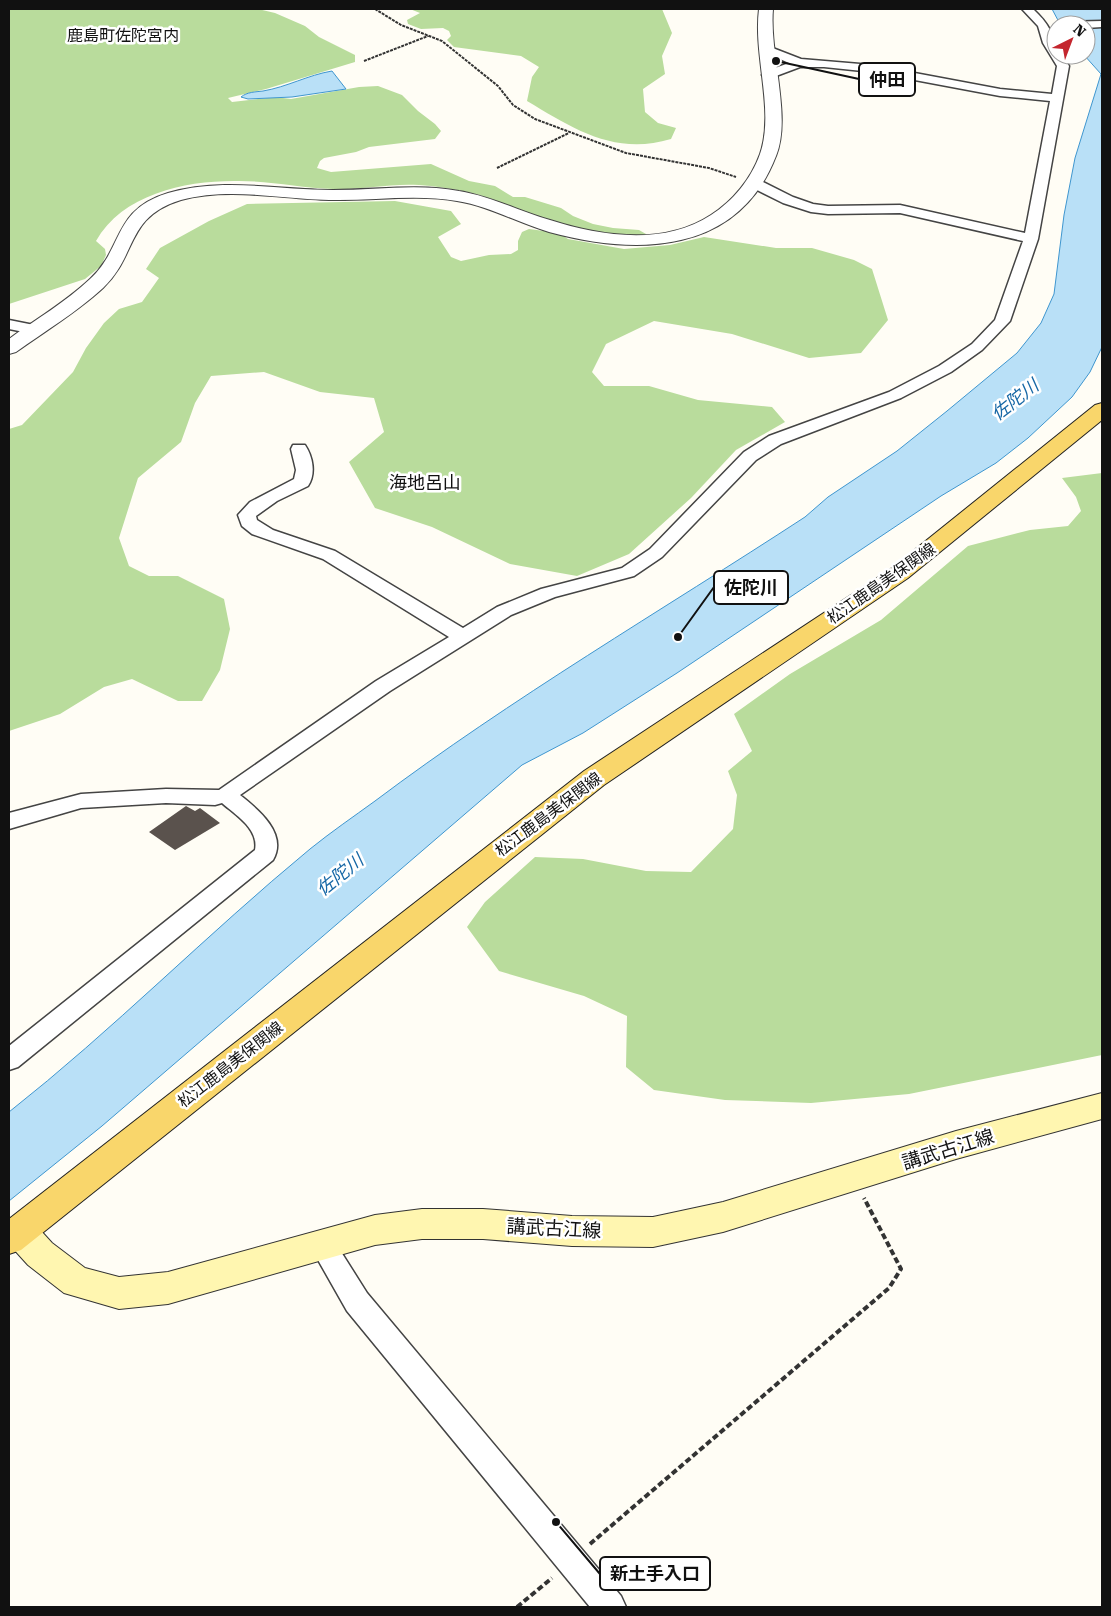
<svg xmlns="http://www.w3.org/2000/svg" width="1111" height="1616" viewBox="0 0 1111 1616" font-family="'Roboto Serif','Noto Sans JP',serif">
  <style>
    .forest { fill: #b9dc9c }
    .water { fill: #b9e0f7; stroke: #3f96cf }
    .building { fill: #5a524d }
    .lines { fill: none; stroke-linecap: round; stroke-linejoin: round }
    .minor-casing { stroke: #444; stroke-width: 3 }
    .tertiary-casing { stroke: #444; stroke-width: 2 }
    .secondary-casing { stroke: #333; stroke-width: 2 }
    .primary-casing { stroke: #222; stroke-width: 2 }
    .path-far1 { stroke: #333; stroke-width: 2; stroke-dasharray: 3 1; stroke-linecap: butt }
    .path { stroke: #333; stroke-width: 4; stroke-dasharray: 6 3; stroke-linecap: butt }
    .minor { fill: #fff; fill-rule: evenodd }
    .tertiary { fill: #fff; fill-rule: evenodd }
    .secondary { fill: #fff6b0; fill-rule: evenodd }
    .primary { fill: #f9d66b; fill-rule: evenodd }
    .labels { text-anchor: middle; stroke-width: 5; stroke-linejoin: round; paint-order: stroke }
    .far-quarter-label { font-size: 16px; fill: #111; stroke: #fff }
    .street-label { font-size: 16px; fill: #111; stroke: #fff }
    .water-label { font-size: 18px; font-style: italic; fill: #1768a6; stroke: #fff }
    .neighbourhood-label { font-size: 18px; fill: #111; stroke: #fff }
    .near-street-label { font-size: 19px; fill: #111; stroke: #fff }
    .leader { fill: none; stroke: #111; stroke-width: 2 }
    .callout-dot { fill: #111; stroke: #fff; stroke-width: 2 }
    .callout { fill: #fff; stroke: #111; stroke-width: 2 }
    .callout-label { font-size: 18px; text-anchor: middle; font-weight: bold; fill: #111 }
  </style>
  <rect width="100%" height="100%" fill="#fffdf5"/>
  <path class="forest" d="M 9,9 L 258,9 L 275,13 L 305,26 L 319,37 L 355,55 L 355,62 L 266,89 L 228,98 L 232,102 L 275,97 L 291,99 L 359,87 L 378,86 L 402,95 L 418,111 L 435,124 L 441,131 L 435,139 L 369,147 L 356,152 L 324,158 L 320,161 L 317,168 L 331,172 L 431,164 L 469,181 L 495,186 L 513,197 L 525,197 L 561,208 L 573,216 L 593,224 L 613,228 L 639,230 L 646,234 C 636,238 622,235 612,234 C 586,231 552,225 528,214 C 508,205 489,197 468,192 C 452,189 435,186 419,185 C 391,183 361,190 333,189 C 301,188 270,181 239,181 C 188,180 123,193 96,241 L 105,249 L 106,255 L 101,266 L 85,279 L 9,304 Z
    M 410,9 L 662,9 L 672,33 L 662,56 L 665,74 L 643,89 L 645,112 L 658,123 L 676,128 L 671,139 C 615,156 574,129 527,101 L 532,77 L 539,67 L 521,56 L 454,47 L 447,40 L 451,36 L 449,31 L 443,28 L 421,29 L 408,24 L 407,20 L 420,13 Z
    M 395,201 L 451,211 L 461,224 L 438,237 L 451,257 L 461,261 L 489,255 L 511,254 L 518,250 L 518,241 L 522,232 L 529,229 L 559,233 L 568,239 L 624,249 L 670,245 L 704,237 L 776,248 L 812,248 L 854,260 L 872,269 L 888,320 L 861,353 L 809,358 L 732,334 L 654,321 L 606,344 L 592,372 L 604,386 L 649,386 L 698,400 L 772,407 L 785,422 L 736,450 L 691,498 L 629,554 L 577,576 L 510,564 L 432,527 L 375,508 L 349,462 L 384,432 L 374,398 L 320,392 L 264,372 L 211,376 L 195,403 L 181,442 L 138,478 L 119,538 L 129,566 L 149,576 L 178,576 L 224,599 L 230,629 L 220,670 L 202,701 L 178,701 L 132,679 L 104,687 L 60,714 L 9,731 L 9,429 L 22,425 L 73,372 L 86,348 L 104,323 L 119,309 L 142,302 L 159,278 L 146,269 L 160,248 L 209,221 L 247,204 Z
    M 1102,473 L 1102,1055 L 909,1094 L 811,1103 L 725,1100 L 654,1090 L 626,1067 L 627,1016 L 584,996 L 499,971 L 467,927 L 485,902 L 535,857 L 583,859 L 646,871 L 691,872 L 733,829 L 737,795 L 728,771 L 752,751 L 734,714 L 790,674 L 881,620 L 968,546 L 1030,530 L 1068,526 L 1081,511 L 1076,497 L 1062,478 Z"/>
  <path class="water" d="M 1052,9 L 1102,9 L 1102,23 L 1060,24 Z
    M 1086,26 L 1102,26 L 1102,347 L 1090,372 L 1072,397 L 1028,438 L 996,463 L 941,496 L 677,673 L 583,733 L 522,765 L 102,1126 L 9,1201 L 9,1112 C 113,1030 207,934 310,849 C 331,832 353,817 375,801 C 512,698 661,611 805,517 L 828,497 L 897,451 L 947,411 L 1017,353 L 1041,323 L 1054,294 L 1064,215 L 1075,158 L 1101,74 L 1084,55 L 1086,55 Z
    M 332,71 L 346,89 L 292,97 L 248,99 L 241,97 C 247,92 255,92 263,91 C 287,87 308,75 332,71 Z"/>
  <path class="building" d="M 186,806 L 195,811 L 200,808 L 220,823 L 175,850 L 149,832 Z"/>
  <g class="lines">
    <g class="minor-casing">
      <path id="minor" d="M 1022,9 L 1033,9 C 1047,22 1056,35 1056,55 L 1062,55 L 1069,66 L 1038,239 L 1010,321 L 982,350 L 951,372 L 901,398 L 781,444 L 756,460 L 662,557 L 634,576 L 555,597 L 511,615 L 390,691 L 240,795 C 259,810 288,834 273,860 L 18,1067 L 9,1070 L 9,1046 L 255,850 C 259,829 237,816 222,803 L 215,805 L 166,803 L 81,808 L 9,829 L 9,813 L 81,794 L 166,789 L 219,790 L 376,681 L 449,637 L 323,559 L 252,534 L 242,526 L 238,515 L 250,502 L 294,479 L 296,470 L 291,449 L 293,445 L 305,445 C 313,457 316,474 308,486 L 277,501 L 256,516 L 257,520 L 273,530 L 335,551 L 463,628 L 497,607 L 541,589 L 622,568 L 650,549 L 744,452 L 769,436 L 889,392 L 939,366 L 972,344 L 995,320 L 1023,241 L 900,213 L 828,214 L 811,212 L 783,203 L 749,186 L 747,183 L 754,179 L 759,180 L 793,197 L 813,204 L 828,206 L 900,205 L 1025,233 L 1050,101 L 1000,96 L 872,72 L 824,67 L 800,67 L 768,79 L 762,75 L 764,72 L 789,63 L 762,51 L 760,49 L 762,47 L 770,47 L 801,59 L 872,65 L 1000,89 L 1052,94 L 1057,66 L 1043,43 L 1038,26 Z
        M 1102,21 L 1102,27 L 1086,28 L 1086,25 L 1056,25 L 1056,27 L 1054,25 L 1060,22 Z
        M 9,320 L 39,326 L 42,329 L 39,332 L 34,334 L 9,329 Z
        M 322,1232 L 331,1236 L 367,1293 L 621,1596 L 626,1607 L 590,1607 L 347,1311 L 309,1244 L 313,1236 Z"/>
    </g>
    <g class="tertiary-casing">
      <path id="tertiary" d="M 759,9 L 773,9 C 769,54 792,117 776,156 C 738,255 637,256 549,232 C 518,223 489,206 457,201 C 415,194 372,201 329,200 C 281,199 229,187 181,200 C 125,217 138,255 103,288 C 76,313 45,331 16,352 L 9,354 L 9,339 C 36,319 66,302 90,279 C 124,248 112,210 168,193 C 223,177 278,190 333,190 C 375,190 418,183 459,191 C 490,196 519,211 550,220 C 600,236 664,246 711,215 C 733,201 751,179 760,154 C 775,111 753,56 759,9 Z"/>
    </g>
    <g class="secondary-casing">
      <path id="secondary" d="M 1102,1093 L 1102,1119 L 956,1159 L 723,1232 L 653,1247 L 572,1246 L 483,1239 L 422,1239 L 375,1245 L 168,1304 L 119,1309 L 64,1293 L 28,1265 L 9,1244 L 9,1220 L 19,1216 L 31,1220 L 52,1243 L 85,1268 L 119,1277 L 168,1272 L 375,1215 L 422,1209 L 483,1209 L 572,1216 L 653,1217 L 723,1202 L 956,1131 Z"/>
    </g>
    <g class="primary-casing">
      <path id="primary" d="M 1102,403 L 1102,420 L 908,578 L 604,785 L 21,1250 L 9,1254 L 9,1219 L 584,771 L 892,568 L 1095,405 Z"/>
    </g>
    <path class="path-far1" d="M 375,9 L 401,25 L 442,41 L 498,86 L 513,105 L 535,119 L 626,153 L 709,168 L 736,177
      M 364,61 L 428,36
      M 497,168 L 569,133"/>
    <path class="path" d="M 590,1544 L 889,1288 L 901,1269 L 864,1198
      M 517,1607 L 552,1578"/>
    <use href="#minor" class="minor"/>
    <use href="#tertiary" class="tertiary"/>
    <use href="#secondary" class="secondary"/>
    <use href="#primary" class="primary"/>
  </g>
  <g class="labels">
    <g class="far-quarter-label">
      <text x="123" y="41">鹿島町佐陀宮内</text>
    </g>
    <g class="street-label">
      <text transform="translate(881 583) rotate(-35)" y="6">松江鹿島美保関線</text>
      <text transform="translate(548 814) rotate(-37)" y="6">松江鹿島美保関線</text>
      <text transform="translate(230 1064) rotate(-38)" y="6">松江鹿島美保関線</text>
    </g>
    <g class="water-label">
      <text transform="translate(1015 400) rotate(-38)" y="6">佐陀川</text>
      <text transform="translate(340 875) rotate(-39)" y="6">佐陀川</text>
    </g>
    <g class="neighbourhood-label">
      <text x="425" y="489">海地呂山</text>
    </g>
    <g class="near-street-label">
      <text transform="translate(948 1149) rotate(-17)" y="7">講武古江線</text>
      <text transform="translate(554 1228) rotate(3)" y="7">講武古江線</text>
    </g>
  </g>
  <path class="leader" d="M776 61L859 79M678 637L714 587M556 1522L600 1574"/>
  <g class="callout-dot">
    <circle cx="776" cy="61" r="5"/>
    <circle cx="678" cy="637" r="5"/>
    <circle cx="556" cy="1522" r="5"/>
  </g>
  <g class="callout">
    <rect x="859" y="63" width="56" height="33" rx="5"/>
    <rect x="714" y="571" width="74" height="33" rx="5"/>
    <rect x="600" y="1557" width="110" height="33" rx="5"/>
  </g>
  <g class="callout-label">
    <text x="887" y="86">仲田</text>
    <text x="751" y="594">佐陀川</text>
    <text x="655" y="1580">新土手入口</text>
  </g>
  <rect width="1111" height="1616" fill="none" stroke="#111111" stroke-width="20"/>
  <g transform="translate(1071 40) rotate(42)"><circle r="24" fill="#ffffff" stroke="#a0a0a0"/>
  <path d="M0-4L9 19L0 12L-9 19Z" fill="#c4262e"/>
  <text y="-8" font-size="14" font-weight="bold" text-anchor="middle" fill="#111111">N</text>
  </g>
</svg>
